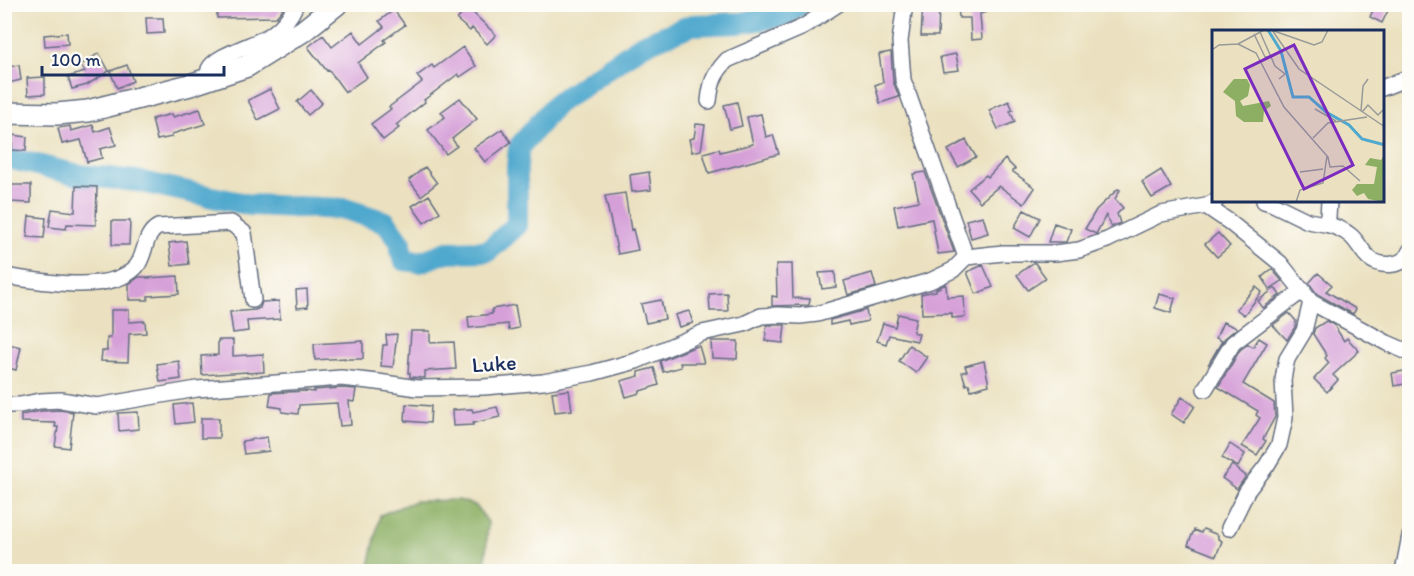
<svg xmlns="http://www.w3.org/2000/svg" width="1414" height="576" viewBox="0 0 1414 576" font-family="Itim,sans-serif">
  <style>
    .forest { fill: #8caf63; stroke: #546f60; stroke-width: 1.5 }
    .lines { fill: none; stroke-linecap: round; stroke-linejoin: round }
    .river { stroke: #4fa8cd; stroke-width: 22 }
    .building { fill: #d59fd8 }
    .street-casing { stroke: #646d80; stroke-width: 18 }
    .secondary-casing { stroke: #646d80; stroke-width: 24 }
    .street { stroke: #fff; stroke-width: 15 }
    .secondary { stroke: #fff; stroke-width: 21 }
    .labels { text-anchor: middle; stroke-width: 4.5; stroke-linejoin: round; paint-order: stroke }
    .street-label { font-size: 22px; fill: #1b2f5e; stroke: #fdfcf7 }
    .inset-river { fill: none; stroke: #4fa8cd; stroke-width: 3 }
    .inset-road { fill: none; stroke: #989a99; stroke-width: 1.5 }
    .view { fill: #7b2cbf; fill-opacity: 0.15; stroke: #7b2cbf; stroke-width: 3 }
    .inset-edge { fill: none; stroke: #1b2f5e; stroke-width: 3 }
  </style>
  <rect width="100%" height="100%" fill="#fdfcf7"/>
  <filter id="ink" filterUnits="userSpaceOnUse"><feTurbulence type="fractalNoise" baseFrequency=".0167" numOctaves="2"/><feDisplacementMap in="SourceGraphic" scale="12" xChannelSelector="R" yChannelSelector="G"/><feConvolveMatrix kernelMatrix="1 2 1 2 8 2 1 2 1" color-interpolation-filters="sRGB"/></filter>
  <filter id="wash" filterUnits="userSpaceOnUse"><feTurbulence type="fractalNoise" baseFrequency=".008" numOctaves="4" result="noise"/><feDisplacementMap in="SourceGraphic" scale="24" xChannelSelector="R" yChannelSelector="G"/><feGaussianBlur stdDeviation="1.35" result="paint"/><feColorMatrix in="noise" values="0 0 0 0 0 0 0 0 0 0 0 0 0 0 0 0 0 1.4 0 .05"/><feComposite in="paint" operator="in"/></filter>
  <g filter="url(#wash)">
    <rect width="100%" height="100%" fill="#ebe1c0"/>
    <path class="forest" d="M 459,500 L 476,506 L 488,522 L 485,571 L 368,571 L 380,515 L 415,501 Z"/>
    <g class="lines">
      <path class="river" d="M 4,157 L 78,175 L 137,181 L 250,205 L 345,209 L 386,222 L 401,243 L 401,252 L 404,260 L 420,262 L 447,252 L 488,251 L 517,225 L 517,167 L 519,147 L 556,104 L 642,45 L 692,25 L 739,23 L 785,16 L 800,4"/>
    </g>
    <g id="blocks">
      <path class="building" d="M 217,4 L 282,4 L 282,10 L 276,17 L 217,18 Z
        M 923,4 L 939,4 L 938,36 L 921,36 Z
        M 958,4 L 1004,4 L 1005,6 L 980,14 L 982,39 L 971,40 L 970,18 L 959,18 Z
        M 1376,4 L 1391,4 L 1382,23 L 1370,17 Z
        M 467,7 L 496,35 L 487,44 L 472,28 L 470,31 L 457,20 Z
        M 394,10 L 405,25 L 384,40 L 386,42 L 358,63 L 367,77 L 345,92 L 329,70 L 327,71 L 308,47 L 323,35 L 332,47 L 353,31 L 362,44 L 384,27 L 379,21 Z
        M 146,18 L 163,18 L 164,33 L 147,34 Z
        M 67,33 L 68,44 L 45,46 L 44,35 Z
        M 463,47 L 476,66 L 460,77 L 458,74 L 424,100 L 425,102 L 396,125 L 399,128 L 383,140 L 371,124 L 391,109 L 389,107 L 422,82 L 417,76 L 432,65 L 434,68 Z
        M 891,52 L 893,81 L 899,97 L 880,103 L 875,85 L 883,82 L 879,54 Z
        M 99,53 L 109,71 L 87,85 L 72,89 L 68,77 L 85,72 L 81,65 Z
        M 956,54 L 959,70 L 943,72 L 940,57 Z
        M 19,65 L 21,80 L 4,84 L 4,68 Z
        M 127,65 L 133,81 L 117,88 L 110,71 Z
        M 45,77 L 45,94 L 28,95 L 27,78 Z
        M 270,89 L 280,109 L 258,120 L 248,100 Z
        M 311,90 L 322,103 L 308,115 L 297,102 Z
        M 460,98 L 477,119 L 452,139 L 457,146 L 446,154 L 428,130 L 445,117 L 441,112 Z
        M 1009,101 L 1013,110 L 1010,111 L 1015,122 L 998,129 L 989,110 Z
        M 737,102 L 742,126 L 730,129 L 724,105 Z
        M 200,109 L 205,124 L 172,134 L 172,137 L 157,140 L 152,119 L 172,114 L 173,117 Z
        M 761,114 L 766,137 L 773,135 L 779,154 L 709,173 L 703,153 L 719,149 L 720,152 L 753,144 L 747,117 Z
        M 696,124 L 705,125 L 701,150 L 692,152 L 689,139 L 694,138 Z
        M 93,125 L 95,132 L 110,127 L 116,145 L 100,149 L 102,158 L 87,162 L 81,140 L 62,144 L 58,128 L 70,126 L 71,131 Z
        M 502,129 L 511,142 L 485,162 L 474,148 Z
        M 13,135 L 27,137 L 26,151 L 12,150 Z
        M 966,140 L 976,157 L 958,167 L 948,150 Z
        M 1005,159 L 1015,169 L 1012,171 L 1035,188 L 1024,204 L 999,186 L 980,202 L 969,189 L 986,175 L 988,177 Z
        M 425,167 L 437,183 L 421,196 L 409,180 Z
        M 1161,170 L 1171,187 L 1152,198 L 1142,182 Z
        M 649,172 L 651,190 L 632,192 L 630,175 Z
        M 925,172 L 954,252 L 938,254 L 932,219 L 898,226 L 894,206 L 919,201 L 913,174 Z
        M 8,185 L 31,185 L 31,203 L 8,202 Z
        M 76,186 L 97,187 L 96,225 L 67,224 L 66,229 L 49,227 L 52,209 L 75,212 Z
        M 1118,189 L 1120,190 L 1115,199 L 1123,208 L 1117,214 L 1120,223 L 1111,227 L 1106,215 L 1096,234 L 1085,229 L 1096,210 Z
        M 625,193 L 631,230 L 633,229 L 638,250 L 618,254 L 605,196 Z
        M 429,195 L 440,212 L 424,223 L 412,206 Z
        M 1024,210 L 1040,218 L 1030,237 L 1014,228 Z
        M 29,216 L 46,218 L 44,238 L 27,237 Z
        M 983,216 L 988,233 L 971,238 L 966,220 Z
        M 112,221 L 130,221 L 129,245 L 112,245 Z
        M 1054,223 L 1071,229 L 1066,242 L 1048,242 Z
        M 1218,233 L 1230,246 L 1217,257 L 1205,244 Z
        M 186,241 L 189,264 L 172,266 L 169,243 Z
        M 1033,263 L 1035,263 L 1046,278 L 1028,290 L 1017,275 Z
        M 776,264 L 792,264 L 793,298 L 810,299 L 809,305 L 772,306 L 772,296 L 777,297 Z
        M 983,265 L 993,287 L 976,294 L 967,272 Z
        M 1272,269 L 1282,281 L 1270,289 L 1262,277 Z
        M 835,272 L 836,287 L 822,289 L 819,273 Z
        M 872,273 L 876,287 L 848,295 L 844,281 Z
        M 1318,273 L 1332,285 L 1326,291 L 1356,309 L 1353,314 L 1317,294 L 1309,283 Z
        M 178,276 L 179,294 L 148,296 L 148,300 L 129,300 L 129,284 L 139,277 L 147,277 L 147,278 Z
        M 946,284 L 947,297 L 964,296 L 965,317 L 952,318 L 952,313 L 922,314 L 921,294 L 936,291 L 936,289 Z
        M 1256,287 L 1262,292 L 1244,315 L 1236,309 Z
        M 1275,288 L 1280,295 L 1263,308 L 1258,301 Z
        M 307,289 L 308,307 L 297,308 L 296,290 Z
        M 727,293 L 728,311 L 710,311 L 709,294 Z
        M 1159,294 L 1175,298 L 1171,313 L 1155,308 Z
        M 661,300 L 665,319 L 646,323 L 641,304 Z
        M 279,301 L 280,319 L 247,321 L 248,331 L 233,333 L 230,312 L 255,310 L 260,308 L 262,302 Z
        M 515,305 L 519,328 L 509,330 L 508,324 L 469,328 L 468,317 L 492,314 L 492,309 Z
        M 111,310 L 129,310 L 129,322 L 145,321 L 146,333 L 129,334 L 128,362 L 101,361 L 102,351 L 107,351 L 107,338 L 111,338 Z
        M 866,310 L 868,321 L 849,325 L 848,321 L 830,325 L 830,320 Z
        M 689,311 L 693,323 L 679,327 L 675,315 Z
        M 1289,313 L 1296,321 L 1295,327 L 1287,340 L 1273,325 Z
        M 898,314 L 916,318 L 913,332 L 919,334 L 917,341 L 889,335 L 886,344 L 877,341 L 883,323 L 895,327 Z
        M 1326,321 L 1334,325 L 1344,341 L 1347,338 L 1359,351 L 1333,375 L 1338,380 L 1327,392 L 1314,379 L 1329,363 L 1325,358 L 1327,356 L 1313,334 L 1315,328 Z
        M 1223,322 L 1237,328 L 1225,338 L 1208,365 L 1222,341 L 1216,338 Z
        M 767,325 L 785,325 L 783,343 L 765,341 Z
        M 411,331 L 430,331 L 430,343 L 454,342 L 456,369 L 425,371 L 425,378 L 410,377 L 410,373 L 408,373 Z
        M 397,334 L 393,367 L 381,366 L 383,345 L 387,345 L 386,335 Z
        M 1259,338 L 1267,343 L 1243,384 L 1274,403 L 1275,417 L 1263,439 L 1266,441 L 1257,455 L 1242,446 L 1260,418 L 1256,415 L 1258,411 L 1218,387 L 1240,350 L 1248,344 L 1253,347 Z
        M 218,340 L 233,340 L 233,356 L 263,354 L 264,372 L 247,373 L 247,372 L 202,375 L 201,356 L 218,355 Z
        M 363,341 L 363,359 L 345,359 L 345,358 L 315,360 L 314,344 Z
        M 711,341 L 738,341 L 737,359 L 712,358 Z
        M 4,343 L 21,347 L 16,370 L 4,367 Z
        M 909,345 L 927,357 L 916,373 L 899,361 Z
        M 699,346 L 704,363 L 680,363 L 681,367 L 663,372 L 660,361 L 694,347 Z
        M 179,361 L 181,379 L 160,382 L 157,364 Z
        M 984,361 L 989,385 L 971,390 L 969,384 L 966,385 L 962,372 L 967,371 L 965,366 Z
        M 654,368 L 659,385 L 640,391 L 640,393 L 626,397 L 621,381 L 639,376 L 638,372 Z
        M 1410,370 L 1410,383 L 1394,386 L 1392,373 Z
        M 341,388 L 356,389 L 354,402 L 349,401 L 351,425 L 340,426 L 337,403 L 299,405 L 298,414 L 282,412 L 282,408 L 269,406 L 271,393 L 305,391 L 314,392 L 314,390 Z
        M 569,390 L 572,410 L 555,412 L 552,392 Z
        M 1182,397 L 1195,406 L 1184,423 L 1171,414 Z
        M 192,403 L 194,422 L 176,424 L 174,405 Z
        M 406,404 L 431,406 L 430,423 L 405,421 Z
        M 497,407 L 500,417 L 473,423 L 473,425 L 453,426 L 452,410 L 472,409 L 473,412 Z
        M 60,410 L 73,412 L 69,448 L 55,446 L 58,427 L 55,427 L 56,423 L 21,422 L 21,415 L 41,411 Z
        M 138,412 L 139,429 L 119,431 L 118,413 Z
        M 201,418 L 219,418 L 219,438 L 201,438 Z
        M 267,437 L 269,451 L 244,454 L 242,441 Z
        M 1230,444 L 1245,454 L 1238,467 L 1222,458 Z
        M 1232,465 L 1246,476 L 1237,489 L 1222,478 Z
        M 1203,529 L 1218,535 L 1218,539 L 1222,541 L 1216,556 L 1188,545 L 1194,530 L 1201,533 Z"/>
    </g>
  </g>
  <g filter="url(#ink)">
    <use href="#blocks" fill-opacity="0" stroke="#646d80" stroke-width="1.5"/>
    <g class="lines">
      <g class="street-casing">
        <path id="street" d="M 905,4 L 900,41 L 903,80 L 966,257
          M 208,79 C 209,76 208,72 209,69 C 215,55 258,44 272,34 C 282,27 291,16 296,4
          M 1382,88 L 1410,77
          M 709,101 C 711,82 714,74 727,60 L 803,27 L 838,4
          M 1264,201 L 1271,203 L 1308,221 L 1325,224 L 1328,217 L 1329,201
          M 1206,206 L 1228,221 L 1280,263 L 1311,302 L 1387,343 L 1410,353
          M 1325,224 C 1334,226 1344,230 1351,236 C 1358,242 1362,252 1369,258 C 1381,268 1405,267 1410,251
          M 966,257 L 1003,253 L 1055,253 L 1079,250 L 1107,240 L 1161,214 L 1206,206 L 1216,201
          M 4,276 C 39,281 110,295 136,267 C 146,256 143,235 158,227 L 231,223 L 244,233 L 253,300
          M 1205,389 L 1233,343 L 1303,290
          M 4,405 L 20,405 L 40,401 L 61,400 L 97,406 L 197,389 L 341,378 L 378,382 L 417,388 L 484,387 L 543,382 L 592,373 L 636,361 L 702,333 L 744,324 L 761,316 L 779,315 L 800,316 L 817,314 L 930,281 L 953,270 L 966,257
          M 1229,528 L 1247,491 L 1267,465 L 1279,445 L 1285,418 L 1283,380 L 1285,368 L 1287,359 L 1304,331 L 1311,302
          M 1403,572 L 1410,536"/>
      </g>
      <g class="secondary-casing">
        <path id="secondary" d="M 4,113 L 57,114 L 88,111 L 190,85 L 247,66 L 303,31 L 337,4"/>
      </g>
      <use href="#street" class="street"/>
      <use href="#secondary" class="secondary"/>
    </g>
  </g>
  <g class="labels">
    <g class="street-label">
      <text transform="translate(494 363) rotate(-4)" y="8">Luke</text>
    </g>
  </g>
  <g transform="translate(1212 30)">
    <rect width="172" height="172" fill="#ebe1c0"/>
    <path d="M 22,49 L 35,49 L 38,55 L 36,66 L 28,71 L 31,76 L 57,71 L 59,76 L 52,81 L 51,92 L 32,92 L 24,86 L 23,71 L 11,62 ZM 172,125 L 172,172 L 156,169 L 152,163 L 145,166 L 140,160 L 145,154 L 162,154 L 165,137 L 153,135 L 158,128 L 169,130 Z" fill="#8caf63"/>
    <path class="inset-river" d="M 56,0 L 69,21 L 81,67 L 97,67 L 114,82 L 137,95 L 150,109 L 173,115"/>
    <path class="inset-road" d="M 60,0 L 87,39 L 173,97M 62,1 L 102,15 L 110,12 L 116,0M 48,2 L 63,36 L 73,44 L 67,49M 42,4 L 53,27 L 59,26M 26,14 L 44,23 L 72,77 L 116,127 L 118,137 L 131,136 L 148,151M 26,14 L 52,0M 0,20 L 7,15 L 26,14M 103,79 L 124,91M 149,81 L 151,56 L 156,49M 150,82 L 156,75 L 166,85 L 171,80M 101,108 L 116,93 L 155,87M 88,142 L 111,139M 84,172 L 88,160 L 111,153 L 115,126"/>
    <path class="view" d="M 82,15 L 141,135 L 92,159 L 33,39 Z"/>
    <rect width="172" height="172" class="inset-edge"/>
  </g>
  <rect width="1414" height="576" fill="none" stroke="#fdfcf7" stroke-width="24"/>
  <path d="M42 66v9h182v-9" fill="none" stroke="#1b2f5e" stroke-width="3"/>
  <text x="51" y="66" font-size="18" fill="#1b2f5e" stroke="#fdfcf7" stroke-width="4.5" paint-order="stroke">100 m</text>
</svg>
